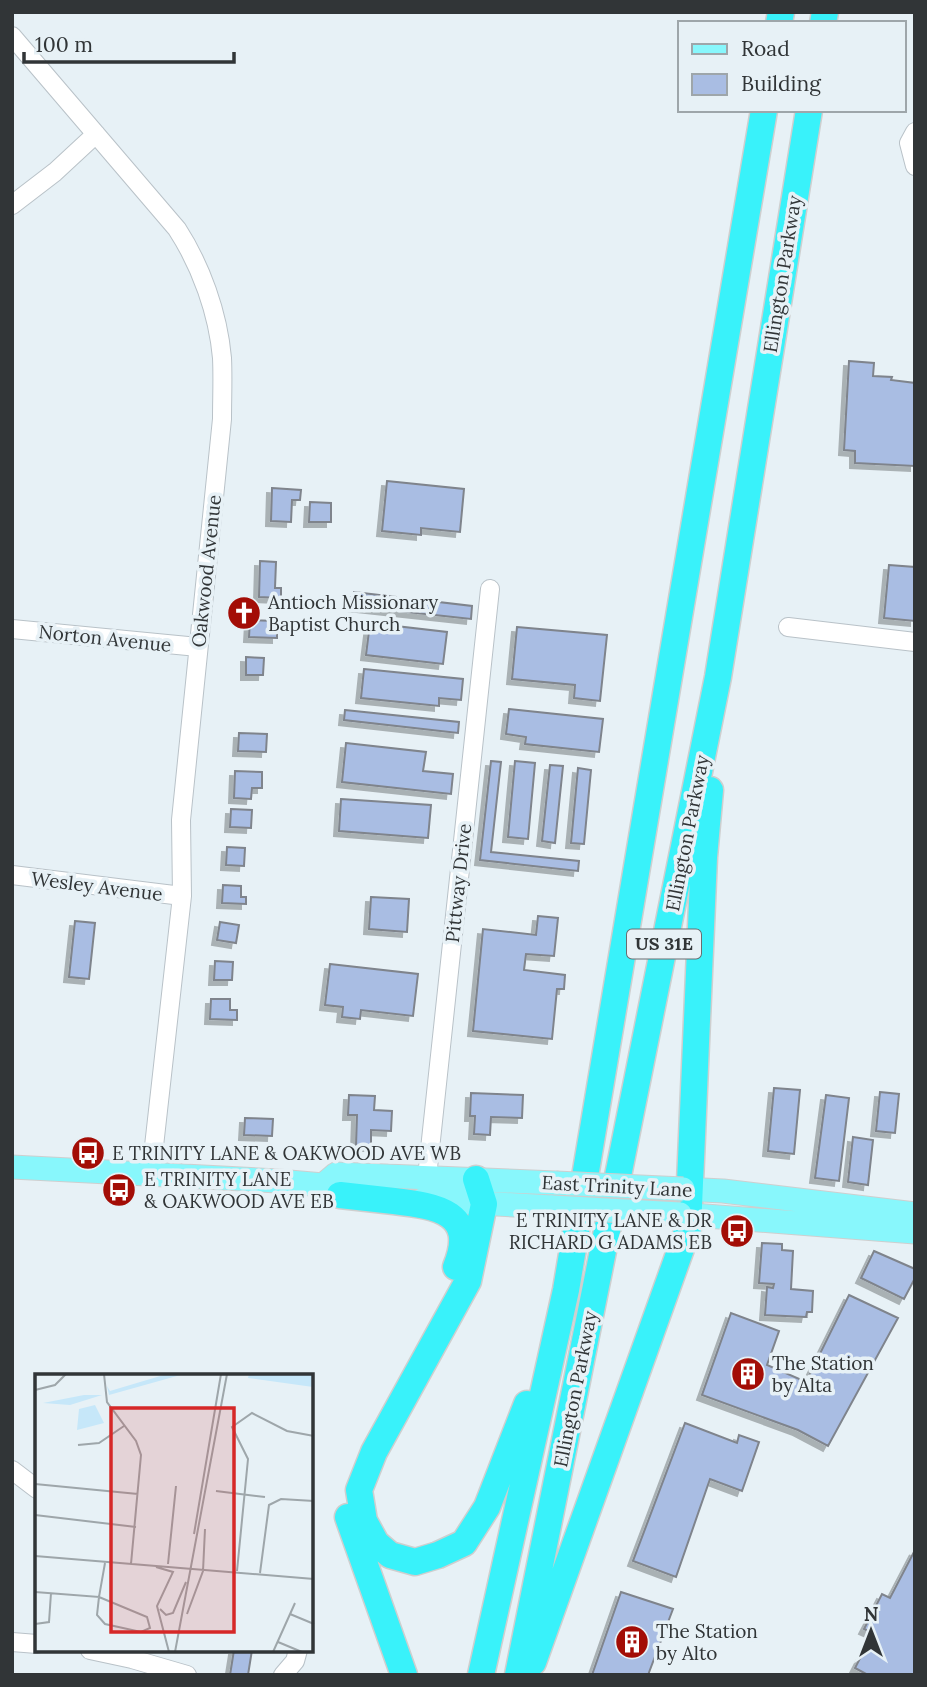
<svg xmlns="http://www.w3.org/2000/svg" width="927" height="1687" viewBox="0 0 927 1687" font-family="Lora,serif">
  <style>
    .building { fill: #a9bde3; stroke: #7f848c; stroke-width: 2; filter: url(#shadow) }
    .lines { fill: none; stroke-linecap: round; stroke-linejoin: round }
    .minor-casing { stroke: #b9c2c8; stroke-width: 20 }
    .major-casing { stroke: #cecfcf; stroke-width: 25 }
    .highway-casing { stroke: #cecfcf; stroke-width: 29 }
    .minor { stroke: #fff; stroke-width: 18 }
    .major { stroke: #88f7fc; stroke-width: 23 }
    .highway { stroke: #39f2fa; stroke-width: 26 }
    .major-bridge-casing { stroke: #cecfcf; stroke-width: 25; stroke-linecap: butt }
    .major-bridge { stroke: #88f7fc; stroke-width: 23 }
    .labels { text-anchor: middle; stroke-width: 7; stroke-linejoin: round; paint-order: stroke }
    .shield { fill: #e7f1f6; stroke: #686d70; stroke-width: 2 }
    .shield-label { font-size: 18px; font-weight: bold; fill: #313537 }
    .street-label { font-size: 19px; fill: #313537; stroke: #e7f1f6 }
    .poi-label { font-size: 19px; fill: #313537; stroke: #e7f1f6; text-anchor: start }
    .inset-road { fill: none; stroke: #9ea6aa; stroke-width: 2 }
    .view { fill: #d62828; fill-opacity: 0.15; stroke: #d62828; stroke-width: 3.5 }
    .inset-edge { fill: none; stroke: #313537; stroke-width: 3.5 }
  </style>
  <defs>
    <filter id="shadow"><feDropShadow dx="-5" dy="5" stdDeviation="0" flood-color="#0004"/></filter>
  </defs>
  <rect width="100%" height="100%" fill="#e7f1f6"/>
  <path class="building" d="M 849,361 L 874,363 L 873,376 L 892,377 L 891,380 L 915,383 L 915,466 L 855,463 L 855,451 L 844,450 Z
    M 387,481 L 464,489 L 460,532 L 421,528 L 421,535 L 382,531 Z
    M 272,488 L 301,490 L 300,500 L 292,500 L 291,522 L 271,521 Z
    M 310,502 L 331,503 L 331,522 L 309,522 Z
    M 260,561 L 276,562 L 275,588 L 281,588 L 281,598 L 259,597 Z
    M 889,565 L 915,567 L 915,621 L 884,618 Z
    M 354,592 L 472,606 L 471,619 L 353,606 Z
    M 250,620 L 277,621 L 277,638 L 249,637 Z
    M 370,623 L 447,632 L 443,664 L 366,655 Z
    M 517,627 L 607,635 L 600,701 L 574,698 L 575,685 L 512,679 Z
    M 246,657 L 264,658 L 263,675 L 246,675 Z
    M 364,669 L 463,679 L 461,700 L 439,698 L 439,706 L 361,698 Z
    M 509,709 L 603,719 L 599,752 L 525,744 L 526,737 L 506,734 Z
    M 345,710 L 459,722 L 458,733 L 344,720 Z
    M 239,733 L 267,734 L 266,752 L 238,751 Z
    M 346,743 L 426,752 L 423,771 L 453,774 L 451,794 L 342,782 Z
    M 491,761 L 501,762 L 491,852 L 579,861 L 578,871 L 480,860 Z
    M 515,761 L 535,763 L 528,839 L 508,837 Z
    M 550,765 L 563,766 L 555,843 L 542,841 Z
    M 578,768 L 591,770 L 584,844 L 571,843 Z
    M 235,771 L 262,772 L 262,788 L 252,788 L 251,799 L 234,798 Z
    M 341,799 L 431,805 L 428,838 L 339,831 Z
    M 231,809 L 252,810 L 251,828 L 230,827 Z
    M 227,847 L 245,848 L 244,866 L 226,865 Z
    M 223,885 L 241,886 L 241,897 L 246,897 L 246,904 L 222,903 Z
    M 371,897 L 409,899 L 407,932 L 369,929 Z
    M 538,916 L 558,918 L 554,956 L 526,954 L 524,970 L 565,975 L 564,989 L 557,989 L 552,1039 L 473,1031 L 483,929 L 536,935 Z
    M 75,921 L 95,923 L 89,979 L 69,977 Z
    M 220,922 L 239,925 L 236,943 L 217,940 Z
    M 215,961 L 233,962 L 232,980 L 214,980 Z
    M 330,964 L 418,974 L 413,1016 L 361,1010 L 360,1019 L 342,1017 L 343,1007 L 325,1005 Z
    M 211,999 L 230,999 L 230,1010 L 237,1010 L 237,1020 L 210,1019 Z
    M 774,1088 L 800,1090 L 794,1154 L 768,1151 Z
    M 880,1092 L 899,1094 L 895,1133 L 876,1131 Z
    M 471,1093 L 523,1095 L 522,1118 L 491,1117 L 490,1135 L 474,1134 L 475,1116 L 470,1116 Z
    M 349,1095 L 375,1096 L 374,1110 L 392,1111 L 391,1131 L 371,1130 L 371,1146 L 356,1146 L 357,1115 L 348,1115 Z
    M 826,1095 L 849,1098 L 839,1181 L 815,1178 Z
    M 245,1118 L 273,1119 L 272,1136 L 244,1135 Z
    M 853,1137 L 873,1140 L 868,1185 L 848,1182 Z
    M 762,1243 L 782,1244 L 782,1250 L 793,1251 L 791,1289 L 813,1291 L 812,1312 L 807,1312 L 806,1317 L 765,1315 L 767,1287 L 773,1288 L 774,1284 L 759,1283 Z
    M 874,1251 L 915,1269 L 915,1278 L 904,1299 L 861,1278 Z
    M 849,1295 L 898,1318 L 828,1446 L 798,1430 L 702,1395 L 731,1313 L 779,1331 L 767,1365 L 806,1382 Z
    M 685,1423 L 737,1443 L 739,1435 L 759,1442 L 742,1491 L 710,1479 L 676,1577 L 633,1561 Z
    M 915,1550 L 915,1675 L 868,1675 L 855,1668 L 873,1633 L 864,1629 L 882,1594 L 890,1598 Z
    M 621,1592 L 673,1609 L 648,1675 L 592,1675 Z
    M 234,1650 L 252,1650 L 248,1675 L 230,1675 Z"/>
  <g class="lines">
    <g class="minor-casing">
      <path id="minor" d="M 12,36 L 177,229 C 201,266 218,313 222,358 C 223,378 222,399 222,419 L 181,820 L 182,896 L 151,1173
        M 915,132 L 909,143 L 915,166
        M 12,205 L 55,172 L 96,134
        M 788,627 L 915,642
        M 12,629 L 198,647
        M 12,875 L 182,896
        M 427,1177 L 490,589
        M 12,1470 L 37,1489
        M 12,1642 L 37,1644
        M 90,1650 L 132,1659 L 187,1675
        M 283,1675 L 295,1661 L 298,1650"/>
    </g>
    <g class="major-casing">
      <path id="major" d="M 12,1167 L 278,1181 L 323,1185 L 340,1195 L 356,1196
        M 323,1185 L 336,1174 L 556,1183
        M 683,1189 L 723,1191 L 915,1214
        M 422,1200 L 552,1207
        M 680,1214 L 915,1232"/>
    </g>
    <g class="highway-casing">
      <path id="highway" d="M 779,23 L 781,12
        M 823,23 L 825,12
        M 476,1179 L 484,1204 L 468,1281 L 374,1452 L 359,1490 L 364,1521 L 376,1543 L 390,1555 L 415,1562 L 438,1555 L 464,1543 L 487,1507 L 527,1404
        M 340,1195 C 358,1197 376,1199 394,1201 C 437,1206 478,1212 456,1267
        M 348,1517 L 404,1675
        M 533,1662 L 688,1229 L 704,857 L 710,790
        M 481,1675 L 566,1290 L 764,110
        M 518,1675 L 718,677 L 809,110"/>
    </g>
    <use href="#minor" class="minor"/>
    <use href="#major" class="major"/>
    <use href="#highway" class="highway"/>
    <g class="major-bridge-casing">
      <path id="major-bridge" d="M 556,1183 L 683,1189
        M 552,1207 L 680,1214"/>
    </g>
    <use href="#major-bridge" class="major-bridge"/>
  </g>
  <defs>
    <g id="church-disc" transform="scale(1.75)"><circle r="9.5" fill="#a30d06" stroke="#e7f1f6"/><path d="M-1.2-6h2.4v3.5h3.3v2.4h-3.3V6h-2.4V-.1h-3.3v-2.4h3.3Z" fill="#fff"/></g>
    <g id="bus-disc" transform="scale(1.75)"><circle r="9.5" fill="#a30d06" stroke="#e7f1f6"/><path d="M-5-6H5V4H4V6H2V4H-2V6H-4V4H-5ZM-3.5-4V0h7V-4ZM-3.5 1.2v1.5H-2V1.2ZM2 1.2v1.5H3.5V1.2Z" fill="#fff"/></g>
    <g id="building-disc" transform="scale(1.75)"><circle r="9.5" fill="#a30d06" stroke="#e7f1f6"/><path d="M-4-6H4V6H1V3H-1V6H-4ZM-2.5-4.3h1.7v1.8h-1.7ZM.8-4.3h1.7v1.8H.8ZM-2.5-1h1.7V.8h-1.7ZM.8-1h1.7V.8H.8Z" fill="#fff"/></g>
  </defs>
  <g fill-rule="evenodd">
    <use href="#church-disc" x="244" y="613"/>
    <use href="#bus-disc" x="88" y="1153"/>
    <use href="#bus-disc" x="119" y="1190"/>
    <use href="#bus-disc" x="737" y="1231"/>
    <use href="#building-disc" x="748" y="1374"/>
    <use href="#building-disc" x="632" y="1642"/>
  </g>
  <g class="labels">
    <rect class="shield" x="627" y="929.5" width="74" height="29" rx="5"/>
    <g class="shield-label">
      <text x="664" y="950">US 31E</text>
    </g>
    <g class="street-label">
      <text transform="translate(782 274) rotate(-81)" y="7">Ellington Parkway</text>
      <text transform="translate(206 571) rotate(-84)" y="7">Oakwood Avenue</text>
      <text transform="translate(105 638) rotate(6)" y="7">Norton Avenue</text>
      <text transform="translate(687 833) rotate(-79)" y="7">Ellington Parkway</text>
      <text transform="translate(458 883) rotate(-84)" y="7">Pittway Drive</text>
      <text transform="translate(97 886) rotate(7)" y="7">Wesley Avenue</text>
      <text transform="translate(617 1186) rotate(3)" y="7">East Trinity Lane</text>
      <text transform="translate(575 1389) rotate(-79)" y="7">Ellington Parkway</text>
    </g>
    <g class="poi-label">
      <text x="268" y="609">Antioch Missionary<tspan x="268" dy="22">Baptist Church</tspan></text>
      <text x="112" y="1160">E TRINITY LANE &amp; OAKWOOD AVE WB</text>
      <text x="144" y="1186">E TRINITY LANE<tspan x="144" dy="22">&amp; OAKWOOD AVE EB</tspan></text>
      <text x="712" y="1227" text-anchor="end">E TRINITY LANE &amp; DR<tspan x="712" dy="22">RICHARD G ADAMS EB</tspan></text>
      <text x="772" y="1370">The Station<tspan x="772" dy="22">by Alta</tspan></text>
      <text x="656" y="1638">The Station<tspan x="656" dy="22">by Alto</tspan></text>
    </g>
  </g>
  <g transform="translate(35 1374)">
    <rect width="278" height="278" fill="#e7f1f6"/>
    <path d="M 132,0 L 149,0 L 74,21 L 72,12 L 75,17 ZM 214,0 L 278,0 L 278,13 L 213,4 ZM 49,21 L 67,21 L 35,31 L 8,29 ZM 60,31 L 69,49 L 42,56 L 44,35 Z" fill="#c6e7f9"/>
    <path class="inset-road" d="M 46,0 L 89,0M 69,0 L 72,28 L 101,67 L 106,81 L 96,190M 0,16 L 20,11 L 31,0M 43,71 L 64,69 L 89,52M 0,110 L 103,120M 181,117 L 230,123M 0,141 L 101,153M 159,160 L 186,0M 0,182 L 279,205M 133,190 L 141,112M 121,193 L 138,198 L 122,232 L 134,278M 202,197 L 213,85 L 197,53 L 217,39 L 252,57 L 279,62M 225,199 L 234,131 L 246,125 L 279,127M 0,218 L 64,223 L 70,189M 64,223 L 112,243 L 115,254 L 106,258 L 70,250 L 62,241 ZM 125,235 L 131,241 L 138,239 L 151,208M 152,240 L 168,197 L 170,155M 255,240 L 279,250M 0,250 L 14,248 L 16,219M 243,268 L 267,278M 140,278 L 192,0M 238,278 L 260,229"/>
    <path class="view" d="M 76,34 L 199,34 L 199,258 L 76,258 Z"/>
    <rect width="278" height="278" class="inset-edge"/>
  </g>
  <rect width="927" height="1687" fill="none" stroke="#313537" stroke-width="28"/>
  <rect x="678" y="21" width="228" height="91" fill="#e7f1f6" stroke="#9ea6aa" stroke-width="2"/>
  <rect x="692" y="44" width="35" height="10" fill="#88f7fc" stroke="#9ea6aa" stroke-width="2"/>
  <text x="741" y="56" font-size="21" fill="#313537">Road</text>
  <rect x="692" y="74" width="35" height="21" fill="#a9bde3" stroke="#9ea6aa" stroke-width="2"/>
  <text x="741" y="91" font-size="21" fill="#313537">Building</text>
  <g transform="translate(871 1631)" stroke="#e7f1f6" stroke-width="5" paint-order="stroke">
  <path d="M0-5L12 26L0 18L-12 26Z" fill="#313537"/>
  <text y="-10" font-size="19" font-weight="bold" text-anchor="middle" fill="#313537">N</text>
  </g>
  <path d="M24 52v10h210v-10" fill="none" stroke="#313537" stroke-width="3.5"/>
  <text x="35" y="52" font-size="21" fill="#313537" stroke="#e7f1f6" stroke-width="5" paint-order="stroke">100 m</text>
</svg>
